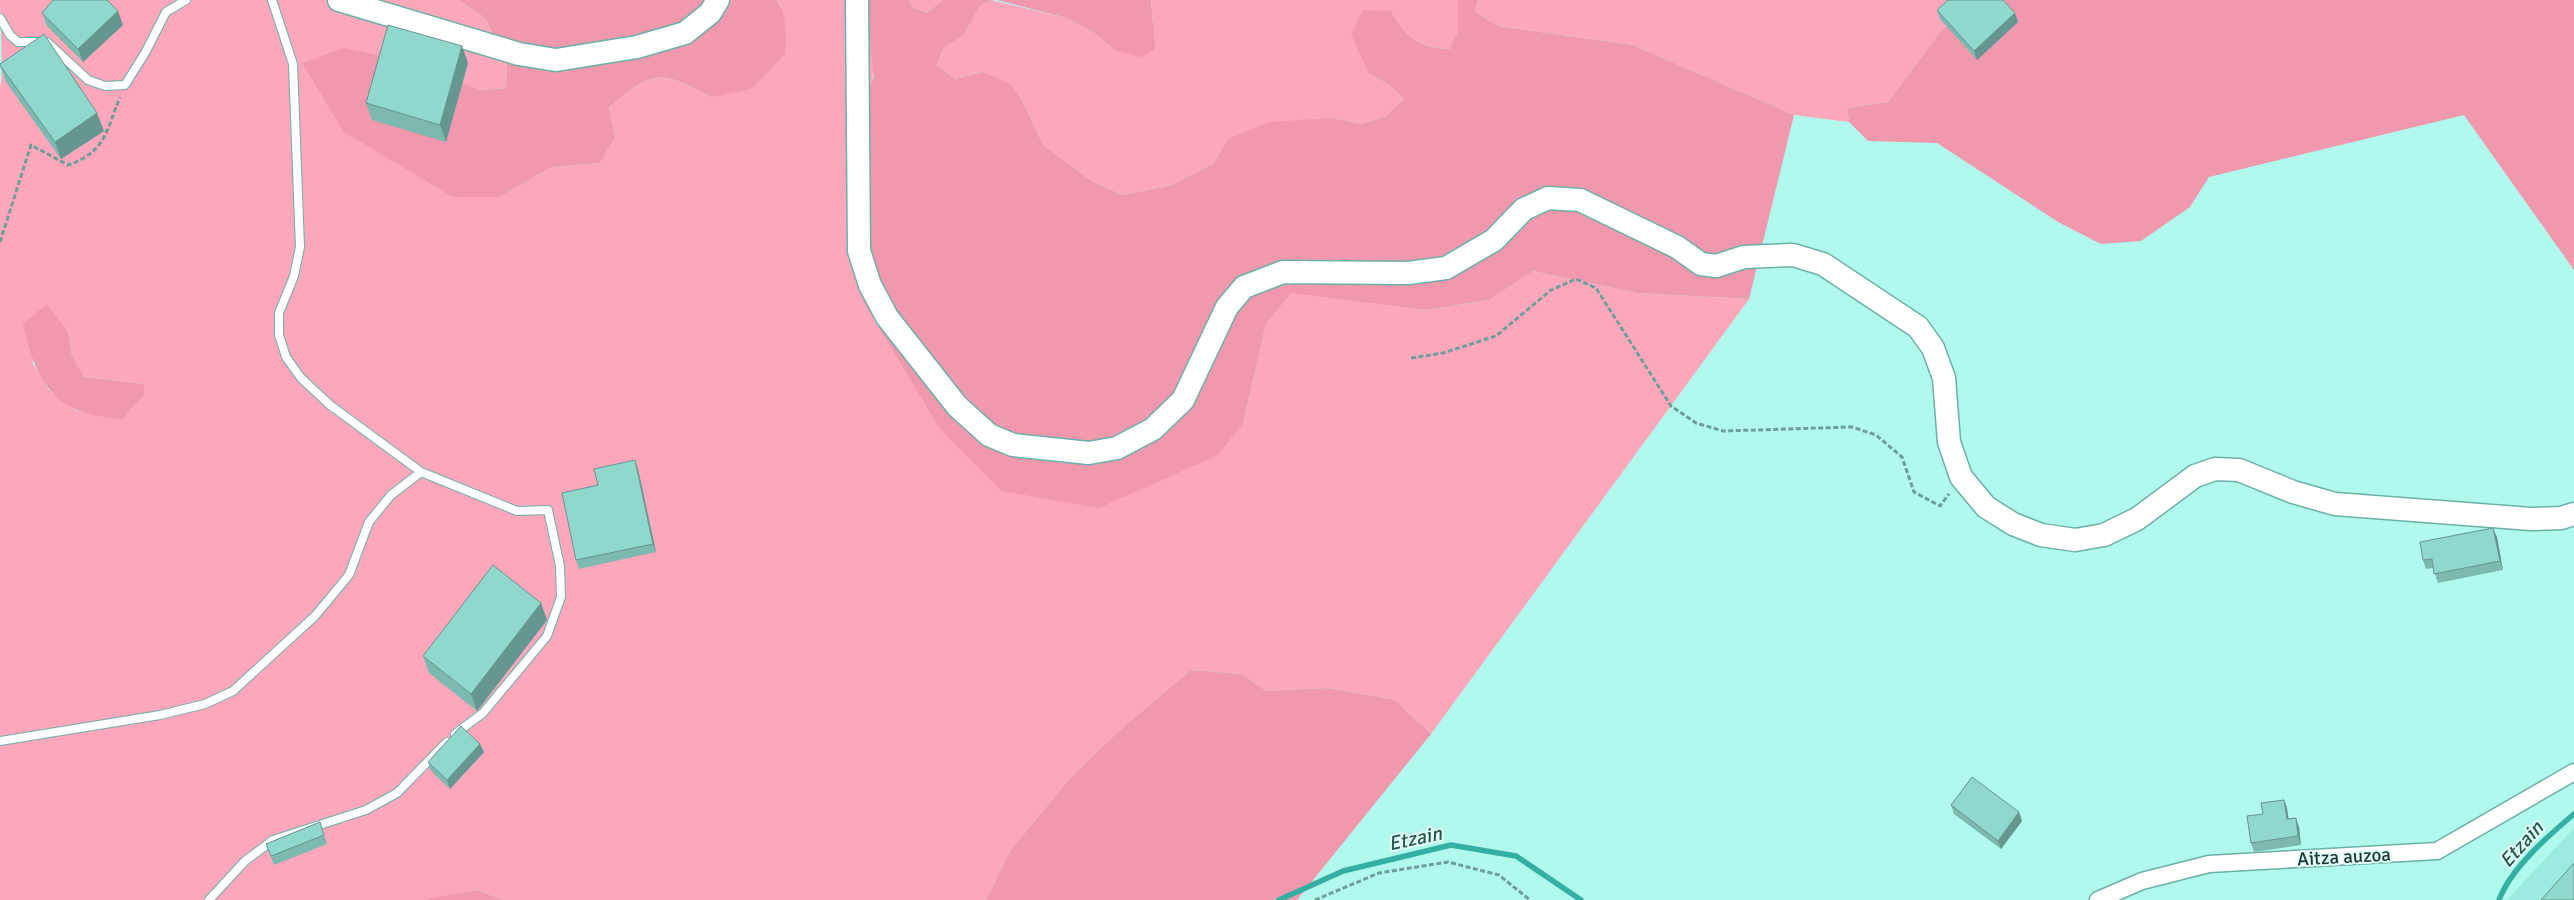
<svg xmlns="http://www.w3.org/2000/svg" width="2574" height="900" viewBox="0 0 2574 900" font-family="Signika,sans-serif">
  <style>
    .built { fill: #9cebe0 }
    .green { fill: #fca7bb; fill-rule: evenodd }
    .forest { fill: #f098ad }
    .lines { fill: none; stroke-linecap: round; stroke-linejoin: round }
    .stream { stroke: #33b0a2; stroke-width: 5.5 }
    .lane-casing { stroke: #6bb1a7; stroke-width: 10 }
    .street-casing { stroke: #6bb1a7; stroke-width: 19 }
    .secondary-casing { stroke: #6bb1a7; stroke-width: 25 }
    .path { stroke: #6ca098; stroke-width: 3; stroke-dasharray: 5 2.5; stroke-linecap: butt }
    .lane { stroke: #fff; stroke-width: 8 }
    .street { stroke: #fff; stroke-width: 16 }
    .secondary { stroke: #fff; stroke-width: 22 }
    .wall { fill: #7cb9af }
    .shaded-wall { fill: #65968f }
    .building { fill: #90d7cc; stroke: #65968f }
    .labels { text-anchor: middle; stroke-width: 4; stroke-linejoin: round; paint-order: stroke }
    .street-label { font-size: 19px; fill: #193733; stroke: #e1fcf7 }
    .water-label { font-size: 20px; font-style: italic; fill: #265851; stroke: #e1fcf7 }
  </style>
  <rect width="100%" height="100%" fill="#b1f8ed"/>
  <path class="built" d="M 2574,828 L 2574,900 L 2507,900 Z"/>
  <path class="green" d="M 0,0 L 459,0 L 485,18 L 507,62 L 506,88 L 482,90 L 381,56 L 499,197 L 552,167 L 600,163 L 615,137 L 609,108 C 652,69 661,70 711,97 L 781,6 L 777,0 L 863,0 C 858,21 878,55 873,78 C 870,95 858,113 852,129 L 1243,423 L 1266,324 L 1291,292 L 1425,310 L 1489,300 L 1533,271 L 1637,293 L 1749,299 L 1431,734 L 1395,700 L 1328,688 L 1266,691 L 1242,674 L 1191,670 L 1119,731 L 1071,777 L 1010,851 L 986,900 L 503,900 L 477,890 L 426,900 L 0,900 L 0,86 C 4,78 0,15 0,0 ZM 68,332 L 72,356 L 84,377 L 144,384 L 144,396 L 133,406 L 123,420 L 77,411 L 49,390 L 32,362 Z
    M 909,0 L 943,0 L 927,13 L 912,7 Z
    M 991,0 L 1067,18 L 1093,32 L 1116,51 L 1153,23 L 1151,0 L 1458,0 L 1458,31 L 1451,49 C 1418,47 1407,39 1391,11 L 1369,74 L 1388,84 L 1404,99 L 1386,116 L 1362,124 L 1332,118 L 1228,139 L 1213,164 L 1169,186 L 1123,195 L 1093,182 L 1043,145 L 1022,100 L 983,72 L 955,79 L 937,66 L 943,48 L 963,36 L 980,6 Z
    M 1478,0 L 1976,0 L 1940,32 L 1888,102 L 1847,108 L 1849,122 L 1794,115 L 1633,45 L 1498,26 L 1475,12 Z"/>
  <path class="forest" d="M 459,0 L 777,0 C 787,16 786,36 785,54 L 751,89 L 711,97 C 661,70 652,69 609,108 L 615,137 L 600,163 L 552,167 L 499,197 L 453,197 L 344,132 L 302,63 L 344,48 L 381,56 L 482,90 L 506,88 L 507,62 L 485,18 Z
    M 863,0 L 909,0 L 912,7 L 927,13 L 943,0 L 991,0 L 980,6 L 963,36 L 943,48 L 937,66 L 955,79 L 983,72 L 1010,84 L 1022,100 L 1043,145 L 1093,182 L 1123,195 L 1169,186 L 1213,164 L 1228,139 L 1270,122 L 1332,118 L 1362,124 L 1386,116 L 1404,99 L 1388,84 L 1369,74 L 1351,34 L 1363,10 L 1391,11 C 1407,39 1418,47 1450,49 L 1458,31 L 1458,0 L 1478,0 L 1475,12 L 1498,26 L 1633,45 L 1794,115 L 1749,299 L 1637,293 L 1533,271 L 1489,300 L 1425,310 L 1291,293 L 1266,324 L 1243,423 L 1218,455 L 1099,508 L 1002,491 L 940,429 L 861,297 L 852,129 L 874,77 L 869,38 L 862,5 Z
    M 997,0 L 1151,0 L 1155,49 L 1142,57 L 1116,51 L 1093,32 L 1067,18 Z
    M 1976,0 L 2574,0 L 2574,270 L 2464,115 L 2209,177 L 2190,207 L 2141,241 L 2101,244 L 2058,222 L 1937,143 L 1868,141 L 1849,122 L 1847,108 L 1888,102 L 1940,32 Z
    M 47,304 L 68,332 L 72,356 L 84,377 L 144,384 L 144,396 L 133,406 L 123,420 C 109,417 90,416 77,410 C 40,393 32,360 23,324 Z
    M 1191,670 L 1242,674 L 1266,691 L 1328,688 L 1395,700 L 1431,734 L 1297,900 L 986,900 L 1010,851 L 1071,777 L 1119,731 Z
    M 477,890 L 503,900 L 426,900 L 426,899 Z"/>
  <g class="lines">
    <path class="stream" d="M 1279,900 L 1343,871 L 1451,845 L 1516,856 L 1581,900
      M 2499,900 C 2511,868 2548,836 2574,814"/>
    <g class="lane-casing">
      <path id="lane" d="M 272,0 L 293,64 L 300,247 L 294,276 L 279,313 L 279,335 L 286,357 L 301,378 L 330,405 L 421,472 L 517,511 L 548,510 L 560,566 L 561,597 L 547,636 L 483,713 L 455,734
        M 0,18 L 10,35 L 18,42 L 47,42 L 88,80 L 105,86 L 125,85 L 145,53 L 166,12 L 186,0
        M 0,741 L 160,715 L 205,704 L 233,691 L 315,616 L 349,575 L 369,522 L 391,495 L 421,472
        M 209,900 L 245,861 L 273,840 L 366,810 L 397,793 L 447,742"/>
    </g>
    <g class="street-casing">
      <path id="street" d="M 2098,900 L 2142,881 L 2209,864 L 2437,851 L 2574,772"/>
    </g>
    <g class="secondary-casing">
      <path id="secondary" d="M 339,0 L 519,54 L 556,60 L 637,47 L 685,33 L 710,13 L 718,0
        M 857,0 L 859,251 L 870,285 L 887,317 L 957,406 L 989,435 L 1013,445 L 1089,453 L 1117,448 L 1153,429 L 1183,400 L 1227,307 L 1244,287 L 1283,272 L 1408,273 L 1446,268 L 1494,240 L 1524,209 L 1548,198 L 1580,200 L 1677,247 L 1701,264 L 1716,266 L 1744,257 L 1793,255 L 1823,264 L 1918,327 L 1933,348 L 1944,378 L 1949,442 L 1961,477 L 1986,507 L 2013,524 L 2041,535 L 2075,540 L 2104,535 L 2137,519 L 2195,476 L 2215,469 L 2239,470 L 2293,492 L 2335,504 L 2531,519 L 2561,518 L 2574,514"/>
    </g>
    <path class="path" d="M 0,242 L 31,145 L 68,165 C 106,152 106,131 120,97
      M 1411,358 L 1443,353 L 1496,336 L 1551,290 L 1576,279 L 1596,288 L 1671,406 L 1696,423 L 1723,431 L 1852,427 L 1876,435 L 1902,457 L 1914,492 L 1940,506 L 1949,494
      M 1315,900 L 1379,873 L 1448,862 L 1499,875 L 1530,900"/>
    <use href="#lane" class="lane"/>
    <use href="#street" class="street"/>
    <use href="#secondary" class="secondary"/>
  </g>
  <path class="wall" d="M 1937,10 L 2018,22 L 1977,60 L 1940,19 Z
    M 42,13 L 123,25 L 83,62 L 47,26 Z
    M 468,63 L 446,142 L 372,120 L 366,103 Z
    M 0,66 L 104,131 L 61,159 L 6,82 Z
    M 638,469 L 656,552 L 579,569 L 576,560 L 598,485 Z
    M 2497,537 L 2503,570 L 2438,583 L 2433,568 L 2426,569 L 2423,560 Z
    M 547,620 L 477,711 L 429,673 L 423,656 Z
    M 480,744 L 484,752 L 450,789 L 431,771 L 428,762 Z
    M 2284,800 L 2287,808 L 2288,819 L 2299,827 L 2301,845 L 2254,852 L 2251,843 L 2263,814 Z
    M 1951,805 L 2019,812 L 2022,821 L 2001,849 L 1954,814 Z
    M 320,822 L 327,844 L 274,865 L 266,844 Z"/>
  <path class="shaded-wall" d="M 118,11 L 123,25 L 83,62 L 78,49 Z
    M 2015,13 L 2018,22 L 1977,60 L 1974,51 Z
    M 462,46 L 468,63 L 446,142 L 440,125 Z
    M 97,113 L 104,131 L 61,159 L 55,142 Z
    M 635,460 L 638,469 L 656,552 L 653,544 Z
    M 2493,528 L 2497,537 L 2503,570 L 2500,561 Z
    M 541,603 L 547,620 L 477,711 L 471,694 Z
    M 480,744 L 484,752 L 450,789 L 447,780 Z
    M 2284,800 L 2287,808 L 2290,828 L 2287,819 Z
    M 2019,812 L 2022,821 L 2001,849 L 1998,841 Z
    M 2296,818 L 2299,827 L 2301,845 L 2298,836 Z"/>
  <path class="building" d="M 53,0 L 107,0 L 118,11 L 78,49 L 42,13 Z
    M 1948,0 L 2003,0 L 2015,13 L 1974,51 L 1937,10 Z
    M 388,25 L 462,46 L 440,125 L 366,103 Z
    M 44,34 L 97,113 L 55,142 L 0,65 L 0,64 Z
    M 635,460 L 653,544 L 576,560 L 562,493 L 598,485 L 594,469 Z
    M 2493,528 L 2500,561 L 2434,574 L 2432,559 L 2423,560 L 2420,542 Z
    M 493,565 L 541,603 L 471,694 L 423,656 Z
    M 461,726 L 480,744 L 447,780 L 428,762 Z
    M 1972,777 L 2019,812 L 1998,841 L 1951,805 Z
    M 2284,800 L 2287,819 L 2296,818 L 2298,836 L 2251,843 L 2247,816 L 2263,814 L 2261,803 Z
    M 320,822 L 324,835 L 271,856 L 266,844 Z
    M 2574,863 L 2574,900 L 2541,900 Z"/>
  <g class="labels">
    <g class="street-label">
      <text transform="translate(2344 856) rotate(-3)" y="7">Aitza auzoa</text>
    </g>
    <g class="water-label">
      <text transform="translate(1415 838) rotate(-12)" y="7">Etzain</text>
      <text transform="translate(2521 844) rotate(-48)" y="7">Etzain</text>
    </g>
  </g>
</svg>
